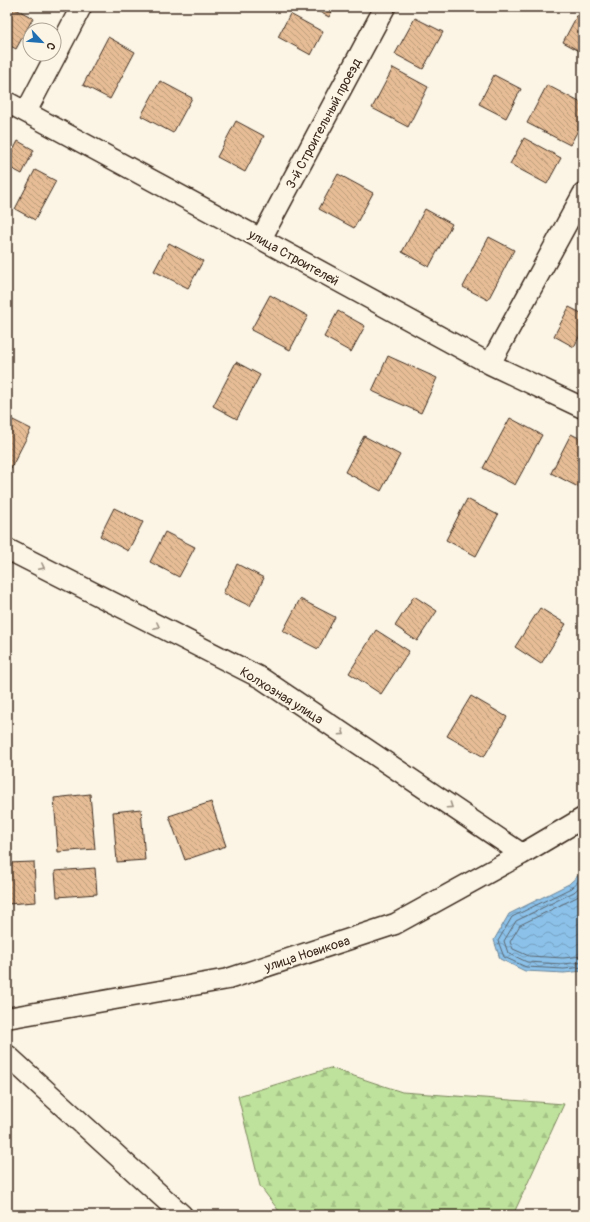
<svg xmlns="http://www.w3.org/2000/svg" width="590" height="1222" viewBox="0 0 590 1222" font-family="Pangolin,sans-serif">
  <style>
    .forest { fill: url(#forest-firs); stroke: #7c865d }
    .water { fill: url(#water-waves); stroke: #6c8598 }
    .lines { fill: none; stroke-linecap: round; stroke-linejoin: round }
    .shore { stroke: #5b6770; stroke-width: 1 }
    .building { fill: url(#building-back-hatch); stroke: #3b2a1e }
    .minor-casing { stroke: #3b2a1e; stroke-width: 23 }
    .minor { stroke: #fcf5e5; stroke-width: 20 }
    .oneway { stroke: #9c9082 }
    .labels { text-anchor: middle; stroke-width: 4; stroke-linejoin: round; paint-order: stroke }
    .street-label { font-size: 13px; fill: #3b2a1e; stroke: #fcf5e5 }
  </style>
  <defs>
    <pattern id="forest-firs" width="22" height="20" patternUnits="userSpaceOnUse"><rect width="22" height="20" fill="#bee29c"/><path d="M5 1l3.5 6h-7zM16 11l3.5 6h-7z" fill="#a4c286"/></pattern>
    <pattern id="water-waves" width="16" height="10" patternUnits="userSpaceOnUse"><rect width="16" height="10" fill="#8cc2ea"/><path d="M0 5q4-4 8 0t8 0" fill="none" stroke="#749ebd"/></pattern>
    <pattern id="building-back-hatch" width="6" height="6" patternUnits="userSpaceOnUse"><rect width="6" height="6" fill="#e6bd96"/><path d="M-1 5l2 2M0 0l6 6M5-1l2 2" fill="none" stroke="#bc9a7a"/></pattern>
  </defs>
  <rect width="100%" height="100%" fill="#fcf5e5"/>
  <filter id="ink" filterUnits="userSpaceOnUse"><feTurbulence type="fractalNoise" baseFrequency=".025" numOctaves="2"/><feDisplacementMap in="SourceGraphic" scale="8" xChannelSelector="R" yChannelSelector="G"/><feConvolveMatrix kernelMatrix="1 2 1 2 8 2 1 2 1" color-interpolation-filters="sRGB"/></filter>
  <g filter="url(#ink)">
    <path class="forest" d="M 330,1068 L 402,1092 L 564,1104 L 513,1215 L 282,1215 L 260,1186 L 238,1096 Z"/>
    <path class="water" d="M 583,871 L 583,971 L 564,973 L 525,971 L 500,959 L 494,940 L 509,914 L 569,884 Z"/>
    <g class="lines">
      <path class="shore" d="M 583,877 L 571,888 L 512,917 L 498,941 L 504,957 L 526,967 L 564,969 L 583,967
        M 583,884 L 574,892 L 516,921 L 504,941 L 508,953 L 527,962 L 563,964 L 583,962
        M 583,892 L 577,897 L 520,925 L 510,942 L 513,949 L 529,956 L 563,958 L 583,956"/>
    </g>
    <path class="building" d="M 310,7 L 334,7 L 329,17 Z
      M 14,8 L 33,18 L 16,49 L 7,44 L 7,21 Z
      M 581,8 L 583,9 L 583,53 L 563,42 Z
      M 290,14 L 323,32 L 311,55 L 278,37 Z
      M 415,18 L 443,32 L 423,69 L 395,54 Z
      M 108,37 L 135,52 L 110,99 L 83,85 Z
      M 393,68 L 428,87 L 408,127 L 372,108 Z
      M 494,75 L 521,89 L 506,118 L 479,104 Z
      M 160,81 L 192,98 L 173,133 L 141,116 Z
      M 547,85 L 583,104 L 583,121 L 570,145 L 527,123 Z
      M 236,121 L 264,136 L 245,172 L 217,157 Z
      M 524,138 L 561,158 L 547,184 L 510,164 Z
      M 18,141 L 34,150 L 22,174 L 7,166 L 7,162 Z
      M 35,170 L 56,181 L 35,220 L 15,209 Z
      M 338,174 L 373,193 L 354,228 L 319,209 Z
      M 425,209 L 452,224 L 429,267 L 402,252 Z
      M 489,237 L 514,250 L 488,300 L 463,287 Z
      M 169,243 L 203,261 L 188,288 L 154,271 Z
      M 270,295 L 308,316 L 290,350 L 251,330 Z
      M 569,307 L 583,314 L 583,329 L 574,347 L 554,336 Z
      M 338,311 L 365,326 L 351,352 L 324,337 Z
      M 388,356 L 437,378 L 421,413 L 372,391 Z
      M 236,362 L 260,375 L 237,419 L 213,406 Z
      M 7,417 L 31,429 L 7,476 Z
      M 510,418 L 542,435 L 515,485 L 483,468 Z
      M 571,434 L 583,440 L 583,478 L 578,487 L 551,473 Z
      M 364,436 L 400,455 L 381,491 L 345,472 Z
      M 467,499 L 498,515 L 476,556 L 446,540 Z
      M 114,508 L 143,522 L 128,551 L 100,536 Z
      M 165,532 L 195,547 L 179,577 L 150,562 Z
      M 237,564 L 264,578 L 250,606 L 223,593 Z
      M 414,596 L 437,611 L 417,641 L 395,626 Z
      M 300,599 L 335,617 L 318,649 L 283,631 Z
      M 540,608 L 566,624 L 541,664 L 515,647 Z
      M 376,630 L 409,651 L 381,694 L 349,673 Z
      M 471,696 L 507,717 L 484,757 L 447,736 Z
      M 90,794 L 95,849 L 58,852 L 54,798 Z
      M 211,802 L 226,846 L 185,860 L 169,816 Z
      M 141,809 L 145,860 L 117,862 L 113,812 Z
      M 34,862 L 36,902 L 7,904 L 7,863 Z
      M 95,868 L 97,894 L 57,897 L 55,871 Z"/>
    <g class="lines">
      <g class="minor-casing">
        <path id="minor" d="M 7,102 L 261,239 L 490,364 L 583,408
          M 26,112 L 81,7
          M 261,239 L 385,7
          M 490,364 L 583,194
          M 7,549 L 261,678 L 522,854
          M 7,1018 L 228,979 L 395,924 L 522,854 L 583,818
          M 7,1055 L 182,1215"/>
      </g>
      <use href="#minor" class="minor"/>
    </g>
    <defs><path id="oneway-chevron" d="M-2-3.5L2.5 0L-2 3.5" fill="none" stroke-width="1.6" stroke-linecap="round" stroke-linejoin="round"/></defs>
    <g class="oneway">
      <use href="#oneway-chevron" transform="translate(42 567) rotate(27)"/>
      <use href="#oneway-chevron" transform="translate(157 626) rotate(27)"/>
      <use href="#oneway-chevron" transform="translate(342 733) rotate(34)"/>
      <use href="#oneway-chevron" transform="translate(450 806) rotate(34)"/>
    </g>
  </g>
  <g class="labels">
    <g class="street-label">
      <text transform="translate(323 123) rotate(-62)" y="5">3-й Строительный проезд</text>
      <text transform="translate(294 257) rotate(29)" y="5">улица Строителей</text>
      <text transform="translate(282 695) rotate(32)" y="5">Колхозная улица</text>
      <text transform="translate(307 953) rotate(-18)" y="5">улица Новикова</text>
    </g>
  </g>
  <rect width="590" height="1222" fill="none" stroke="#fcf5e5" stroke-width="24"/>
  <rect x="12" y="12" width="566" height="1198" fill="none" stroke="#3b2a1e" stroke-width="1.5" filter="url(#ink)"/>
  <g transform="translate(42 42) rotate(116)"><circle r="19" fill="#fcf5e5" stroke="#afa495"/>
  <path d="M0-3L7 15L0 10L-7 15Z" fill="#1f6fb2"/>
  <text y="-6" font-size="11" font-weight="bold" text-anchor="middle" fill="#3b2a1e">С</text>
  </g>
</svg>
